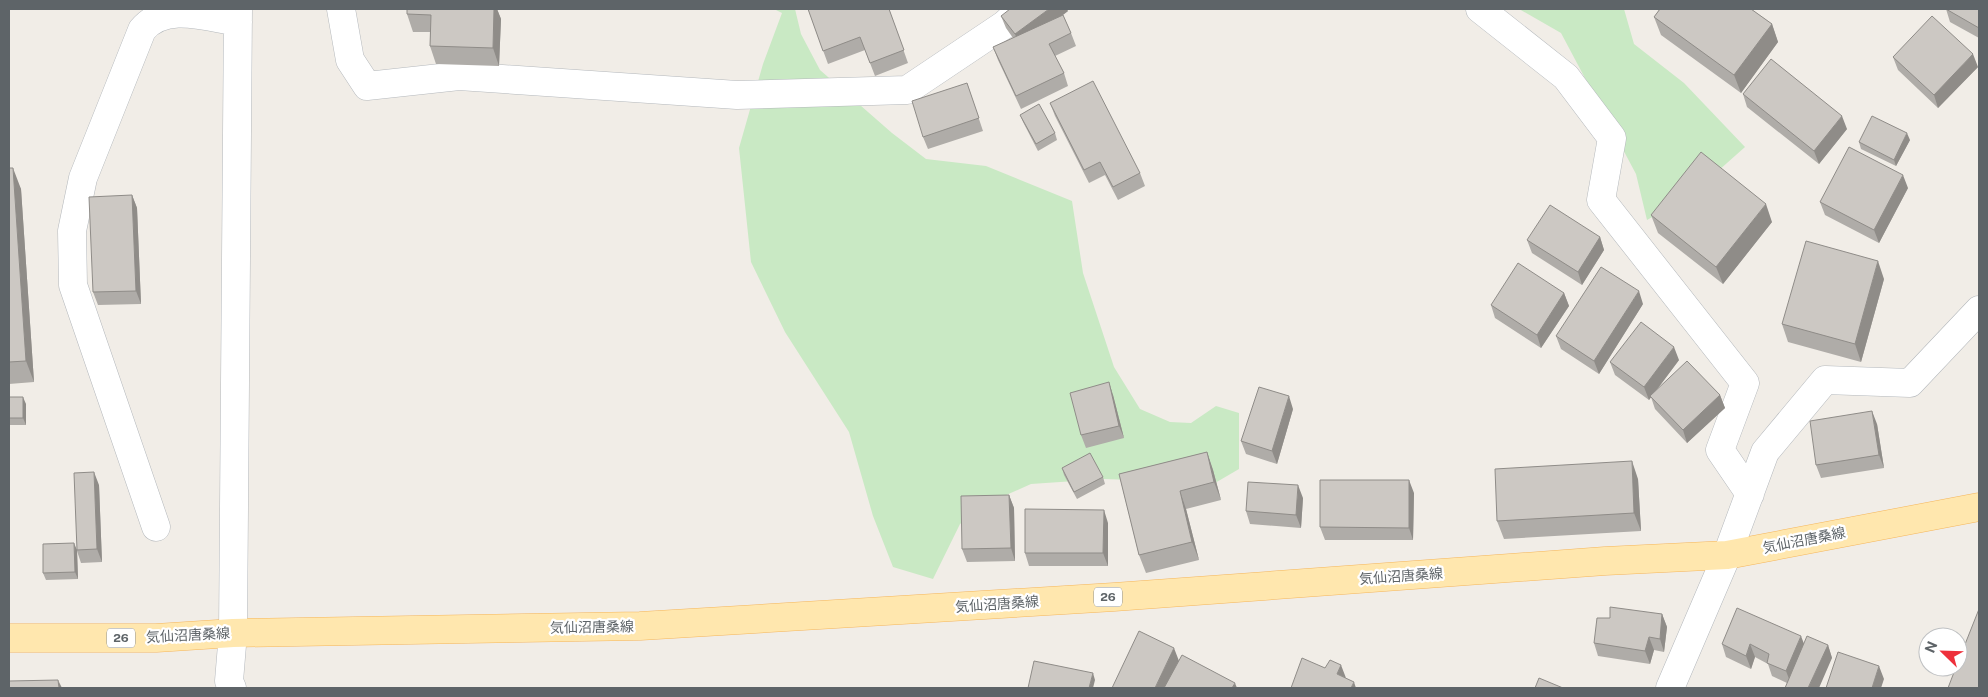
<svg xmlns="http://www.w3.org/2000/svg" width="1988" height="697" viewBox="0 0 1988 697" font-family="'Public Sans','Noto Sans JP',sans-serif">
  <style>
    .green { fill: #c9e9c4 }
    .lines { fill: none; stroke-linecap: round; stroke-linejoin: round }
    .minor-casing { stroke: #b4b8bc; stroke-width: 29 }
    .major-casing { stroke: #f5b65c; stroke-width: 29 }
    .minor { stroke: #fff; stroke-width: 28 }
    .major { stroke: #ffe7ae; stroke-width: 28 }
    .wall { fill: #afaca8 }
    .shaded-wall { fill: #8f8c88 }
    .building { fill: #ccc8c3; stroke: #8f8c88 }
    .labels { text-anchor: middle; stroke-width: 4.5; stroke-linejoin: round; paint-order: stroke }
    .shield { fill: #fff; stroke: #8e9295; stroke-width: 1 }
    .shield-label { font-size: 12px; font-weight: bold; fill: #5e6468 }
    .street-label { font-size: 14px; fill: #5e6468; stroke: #fff }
  </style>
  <rect width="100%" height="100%" fill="#f1ede7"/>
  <path class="green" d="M 774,9 L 795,9 L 801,34 L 820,70 L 892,133 L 926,159 L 986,166 L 1072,201 L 1083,273 L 1114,367 L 1140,409 L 1170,422 L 1191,423 L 1216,406 L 1239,413 L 1239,469 L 1215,483 L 1104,479 L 1031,484 L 995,500 L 960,524 L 933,579 L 893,567 L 873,516 L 849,432 L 785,332 L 751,262 L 739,148 L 763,64 L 782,13 Z
    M 1519,9 L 1624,9 L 1634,44 L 1684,83 L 1745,147 L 1691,195 L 1647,220 L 1636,174 L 1561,33 Z"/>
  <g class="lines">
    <g class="minor-casing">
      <path id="minor" d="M 341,9 L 350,60 L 367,86 L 459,76 L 737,95 L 907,90 L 1004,25 L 1022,9
        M 1480,9 L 1566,77 L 1612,138 L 1601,200 L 1745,383 L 1720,450 L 1750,494
        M 156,527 L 73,285 L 72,231 L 83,178 L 142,30 C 165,2 206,17 238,22
        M 232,688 L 229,681 L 233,633 L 238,9
        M 1670,688 L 1727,555 L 1765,452 L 1825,380 L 1910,383 L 1979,310"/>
    </g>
    <g class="major-casing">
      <path id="major" d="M 9,638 L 156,638 L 233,633 L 640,626 L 1114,597 L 1605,561 L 1727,555 L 1979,507"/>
    </g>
    <use href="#minor" class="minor"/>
    <use href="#major" class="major"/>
  </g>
  <path class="wall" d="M 407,9 L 497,9 L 501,19 L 499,66 L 436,64 L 430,46 L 430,32 L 413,32 L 407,14 Z
    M 808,9 L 889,9 L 908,63 L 875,76 L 865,50 L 828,64 Z
    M 1658,9 L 1751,9 L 1772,24 L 1778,42 L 1741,93 L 1661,35 L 1654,17 L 1659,10 Z
    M 1946,9 L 1979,9 L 1979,38 L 1950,22 Z
    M 1068,11 L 1063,15 L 1071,33 L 1076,46 L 1055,56 L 1064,73 L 1068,86 L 1021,109 L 998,60 L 993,47 L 1013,38 L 1006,28 L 1001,16 Z
    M 1893,57 L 1978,67 L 1938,108 L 1898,70 Z
    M 967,83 L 983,131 L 928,149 L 923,137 Z
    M 1743,94 L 1847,129 L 1819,164 L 1747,107 Z
    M 1050,103 L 1140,173 L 1145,186 L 1118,200 L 1105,175 L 1089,183 L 1055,116 Z
    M 1020,115 L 1055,133 L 1057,140 L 1038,151 L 1023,122 Z
    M 1910,140 L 1896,166 L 1861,149 L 1859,142 Z
    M 9,168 L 21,189 L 34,382 L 9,384 Z
    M 1908,188 L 1879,243 L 1825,215 L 1820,202 Z
    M 132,195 L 137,208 L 141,304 L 98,305 L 93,292 Z
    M 1651,215 L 1772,222 L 1723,284 L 1658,233 Z
    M 1600,237 L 1604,250 L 1582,285 L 1532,253 L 1527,240 Z
    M 1884,279 L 1861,362 L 1788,342 L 1782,324 Z
    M 1564,293 L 1569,306 L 1541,348 L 1495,318 L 1491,305 Z
    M 1643,304 L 1599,374 L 1561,349 L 1556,336 Z
    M 1679,360 L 1656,391 L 1720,395 L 1725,408 L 1687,443 L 1655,409 L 1651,397 L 1649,400 L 1615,375 L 1610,362 Z
    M 1113,395 L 1124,438 L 1086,448 L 1081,435 Z
    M 9,397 L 26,404 L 26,425 L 9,425 Z
    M 1293,409 L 1277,464 L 1246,454 L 1241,441 Z
    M 1877,424 L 1884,468 L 1821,478 L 1816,465 Z
    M 1207,452 L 1213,470 L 1221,500 L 1186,509 L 1199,560 L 1146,573 L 1139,555 L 1119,474 Z
    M 1062,468 L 1103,477 L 1105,484 L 1077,499 L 1064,475 Z
    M 1638,479 L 1641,531 L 1504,539 L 1497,521 Z
    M 99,485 L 102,562 L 81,563 L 77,551 L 78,579 L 46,580 L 43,573 L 77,549 Z
    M 1414,493 L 1413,540 L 1325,540 L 1320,527 Z
    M 1009,495 L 1014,508 L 1015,561 L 967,562 L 962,549 Z
    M 1303,498 L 1301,528 L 1250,524 L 1246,511 Z
    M 1108,523 L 1108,566 L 1029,566 L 1025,553 Z
    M 1662,614 L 1667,627 L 1664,652 L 1654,650 L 1650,664 L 1598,656 L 1594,643 L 1610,618 Z
    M 1804,643 L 1828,645 L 1832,658 L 1787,683 L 1772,676 L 1768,664 L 1755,657 L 1751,669 L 1726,657 L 1722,644 Z"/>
  <path class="shaded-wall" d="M 494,9 L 497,9 L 501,19 L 499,66 L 493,48 Z
    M 1049,9 L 1067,9 L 1068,11 L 1020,47 L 1015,34 Z
    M 1772,24 L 1778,42 L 1741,93 L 1734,75 Z
    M 1973,54 L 1978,67 L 1938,108 L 1934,95 Z
    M 1842,116 L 1847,129 L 1819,164 L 1814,151 Z
    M 1907,133 L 1910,140 L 1896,166 L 1894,160 Z
    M 13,168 L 21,189 L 34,382 L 26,361 Z
    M 1903,175 L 1908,188 L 1879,243 L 1874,230 Z
    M 132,195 L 137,208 L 141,304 L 136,291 Z
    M 1766,204 L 1772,222 L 1723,284 L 1716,267 Z
    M 1600,237 L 1604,250 L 1582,285 L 1578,272 Z
    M 1878,261 L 1884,279 L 1861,362 L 1855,344 Z
    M 1639,291 L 1643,304 L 1599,374 L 1594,361 Z
    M 1564,293 L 1569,306 L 1541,348 L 1537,335 Z
    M 1674,347 L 1679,360 L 1649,400 L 1644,387 Z
    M 1109,382 L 1113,395 L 1124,438 L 1119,426 Z
    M 1720,395 L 1725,408 L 1687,443 L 1683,430 Z
    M 1289,396 L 1293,409 L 1277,464 L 1272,451 Z
    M 23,397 L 26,404 L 26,425 L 23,418 Z
    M 1872,411 L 1877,424 L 1884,468 L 1879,455 Z
    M 1207,452 L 1213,470 L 1221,500 L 1214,482 Z
    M 1632,461 L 1638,479 L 1641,531 L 1634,513 Z
    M 94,472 L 99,485 L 102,562 L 97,549 Z
    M 1409,480 L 1414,493 L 1413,540 L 1409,528 Z
    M 1298,485 L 1303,498 L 1301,528 L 1296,515 Z
    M 1180,491 L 1186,509 L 1199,560 L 1192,542 Z
    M 1009,495 L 1014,508 L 1015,561 L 1011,548 Z
    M 1104,510 L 1108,523 L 1108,566 L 1103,553 Z
    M 74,543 L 77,550 L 78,579 L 75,572 Z
    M 1662,614 L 1667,627 L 1664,652 L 1660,639 Z
    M 1801,636 L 1806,649 L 1791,684 L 1786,671 Z
    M 1649,637 L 1654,650 L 1650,664 L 1645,651 Z
    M 1750,644 L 1755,657 L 1751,669 L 1746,656 Z
    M 1828,645 L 1832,658 L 1819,688 L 1808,688 Z
    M 1174,648 L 1179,661 L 1166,688 L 1155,688 Z
    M 1341,665 L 1346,678 L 1337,674 Z
    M 1879,666 L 1884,679 L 1881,688 L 1872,688 Z
    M 1093,673 L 1095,680 L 1093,688 L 1089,688 Z
    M 58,680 L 62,688 L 59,688 Z
    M 1354,682 L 1356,688 L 1351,688 Z
    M 1235,683 L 1237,688 L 1232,688 Z"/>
  <path class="building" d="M 407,9 L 494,9 L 493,48 L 430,46 L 431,15 L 407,14 Z
    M 808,9 L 889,9 L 904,50 L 870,63 L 860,37 L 823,51 Z
    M 1010,9 L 1049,9 L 1015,34 L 1001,16 Z
    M 1660,9 L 1751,9 L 1772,24 L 1734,75 L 1654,17 Z
    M 1946,9 L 1979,9 L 1979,28 Z
    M 1063,15 L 1071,33 L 1049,44 L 1064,73 L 1016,96 L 993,47 Z
    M 1932,16 L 1973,54 L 1934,95 L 1893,57 Z
    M 1771,59 L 1842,116 L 1814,151 L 1743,94 Z
    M 1093,81 L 1140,173 L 1113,187 L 1100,162 L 1084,170 L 1050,103 Z
    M 967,83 L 979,118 L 923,137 L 912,101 Z
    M 1039,104 L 1055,133 L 1036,144 L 1020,115 Z
    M 1872,116 L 1907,133 L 1894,160 L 1859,142 Z
    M 1849,147 L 1903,175 L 1874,230 L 1820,202 Z
    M 1701,152 L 1766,204 L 1716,267 L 1651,215 Z
    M 9,168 L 13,168 L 26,361 L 9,362 Z
    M 132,195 L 136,291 L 93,292 L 89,197 Z
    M 1550,205 L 1600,237 L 1578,272 L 1527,240 Z
    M 1806,241 L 1878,261 L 1855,344 L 1782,324 Z
    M 1518,263 L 1564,293 L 1537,335 L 1491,305 Z
    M 1601,267 L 1639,291 L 1594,361 L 1556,336 Z
    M 1641,322 L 1674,347 L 1644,387 L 1610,362 Z
    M 1687,361 L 1720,395 L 1683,430 L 1650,396 Z
    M 1109,382 L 1119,426 L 1081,435 L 1070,393 Z
    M 1259,387 L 1289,396 L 1272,451 L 1241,441 Z
    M 9,397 L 23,397 L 23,418 L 9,418 Z
    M 1872,411 L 1879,455 L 1816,465 L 1810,421 Z
    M 1207,452 L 1214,482 L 1180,491 L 1192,542 L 1139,555 L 1119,474 Z
    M 1090,453 L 1103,477 L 1074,492 L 1062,468 Z
    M 1632,461 L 1634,513 L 1497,521 L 1495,469 Z
    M 94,472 L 97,549 L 77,550 L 74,473 Z
    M 1320,480 L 1409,480 L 1409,528 L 1320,527 Z
    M 1248,482 L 1298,485 L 1296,515 L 1246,511 Z
    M 1009,495 L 1011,548 L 962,549 L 961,496 Z
    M 1025,509 L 1104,510 L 1103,553 L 1025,553 Z
    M 74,543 L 75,572 L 43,573 L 43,544 Z
    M 1610,607 L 1662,614 L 1660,639 L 1649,637 L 1645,651 L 1594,643 L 1597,618 L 1610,618 Z
    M 1737,608 L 1801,636 L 1786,671 L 1767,663 L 1769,654 L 1750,644 L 1746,656 L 1722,644 Z
    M 1979,609 L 1979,688 L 1948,688 L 1956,667 L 1958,667 L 1958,662 Z
    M 1139,631 L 1174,648 L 1155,688 L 1112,688 Z
    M 1807,636 L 1828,645 L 1808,688 L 1785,688 Z
    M 1838,652 L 1879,666 L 1872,688 L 1826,688 Z
    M 1182,655 L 1235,683 L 1232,688 L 1164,688 Z
    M 1302,658 L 1325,668 L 1330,660 L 1341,665 L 1337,674 L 1354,682 L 1351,688 L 1291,688 Z
    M 1034,661 L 1093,673 L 1089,688 L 1028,688 Z
    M 1539,678 L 1563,688 L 1535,688 Z
    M 58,680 L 59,688 L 9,688 L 9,681 Z"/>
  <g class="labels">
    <g class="shield">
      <rect x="1094" y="587.5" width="28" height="19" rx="4"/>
      <rect x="107" y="628.5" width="28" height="19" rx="4"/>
    </g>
    <g class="shield-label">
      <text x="1108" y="601">26</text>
      <text x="121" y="642">26</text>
    </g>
    <g class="street-label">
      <text transform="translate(1804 540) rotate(-11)" y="5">気仙沼唐桑線</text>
      <text transform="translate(1401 576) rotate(-4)" y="5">気仙沼唐桑線</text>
      <text transform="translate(997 604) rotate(-4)" y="5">気仙沼唐桑線</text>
      <text transform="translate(592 627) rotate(-1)" y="5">気仙沼唐桑線</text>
      <text transform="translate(188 635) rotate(-3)" y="5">気仙沼唐桑線</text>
    </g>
  </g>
  <rect width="1988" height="697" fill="none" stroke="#5e6468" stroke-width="20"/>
  <g transform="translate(1943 652) rotate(293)"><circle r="24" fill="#ffffff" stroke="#bfc1c3"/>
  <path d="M0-4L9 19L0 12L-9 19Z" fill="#ee303b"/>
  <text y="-8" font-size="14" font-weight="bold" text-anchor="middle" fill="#5e6468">N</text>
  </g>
</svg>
